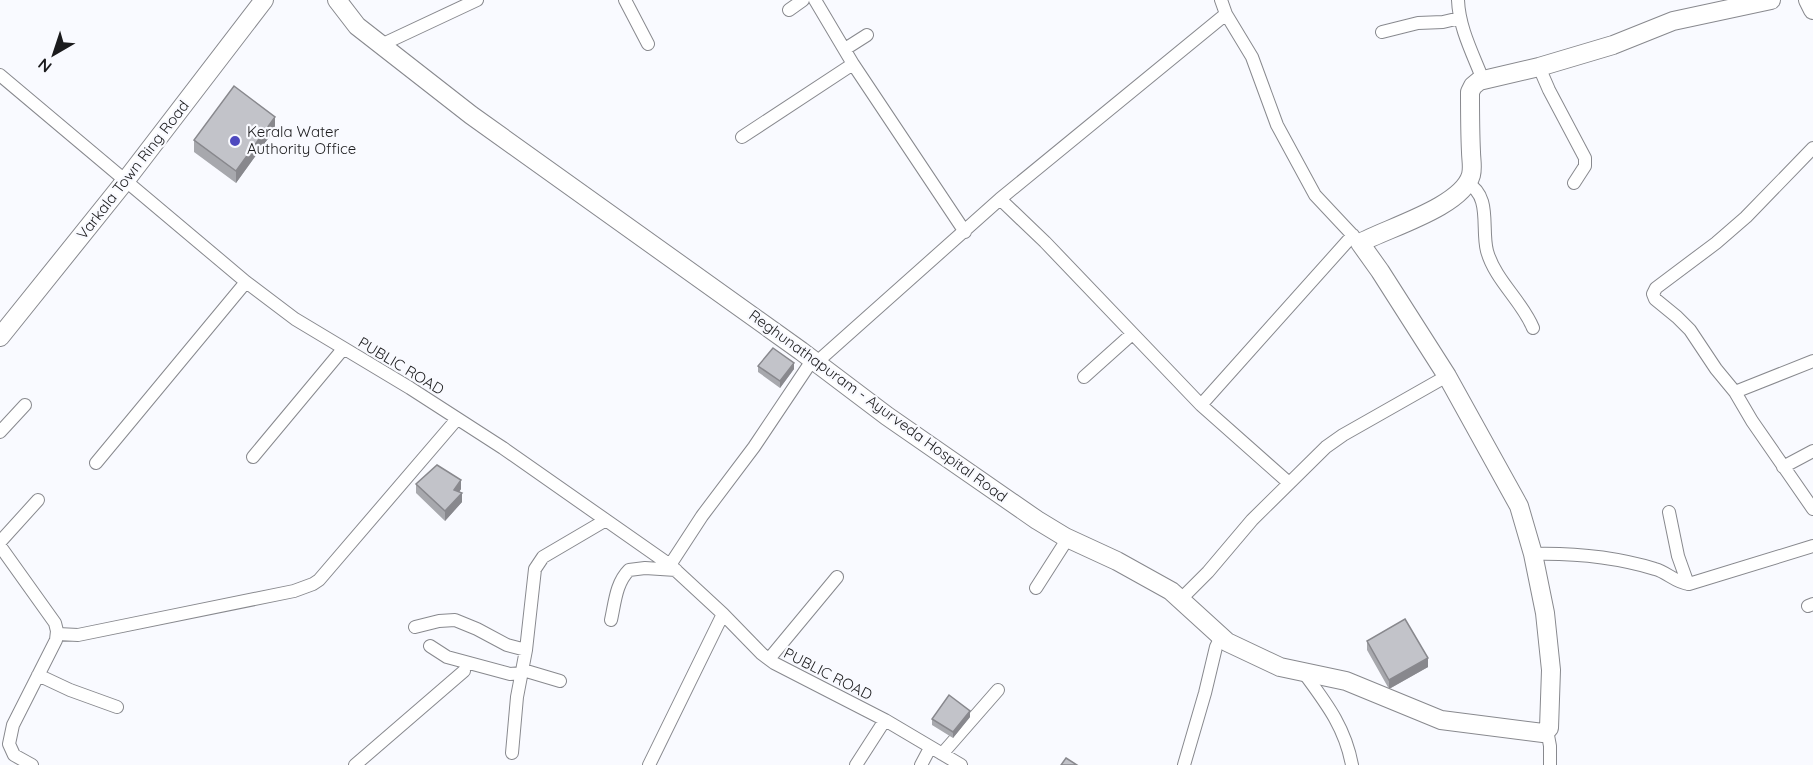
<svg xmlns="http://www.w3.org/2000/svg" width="1813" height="765" viewBox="0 0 1813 765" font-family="Quicksand,sans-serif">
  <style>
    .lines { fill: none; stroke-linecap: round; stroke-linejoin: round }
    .street-casing { stroke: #88898e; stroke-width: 14 }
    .secondary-casing { stroke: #88898e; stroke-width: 20 }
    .street { stroke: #fff; stroke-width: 12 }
    .secondary { stroke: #fff; stroke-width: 18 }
    .wall { fill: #a7a8ad }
    .shaded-wall { fill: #88888d }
    .building { fill: #c2c3c9; stroke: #88888d; stroke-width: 1.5 }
    .poi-dot { fill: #4e49bf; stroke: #f9faff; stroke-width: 2 }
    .labels { text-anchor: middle; stroke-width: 4.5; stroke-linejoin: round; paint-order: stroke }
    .poi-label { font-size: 15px; fill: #1b1b1d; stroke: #f9faff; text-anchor: start }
    .street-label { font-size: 15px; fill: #1b1b1d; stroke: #f9faff }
  </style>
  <rect width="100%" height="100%" fill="#f9faff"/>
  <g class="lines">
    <g class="street-casing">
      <path id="street" d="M 625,0 L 648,44
        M 815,0 L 853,64 L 965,232
        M 1221,0 L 1226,14 L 1252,57 L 1277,125 L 1315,195 L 1360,243
        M 1458,0 C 1459,28 1473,54 1483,80
        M 789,10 L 803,0
        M 1382,32 L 1418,23 L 1443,22 L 1460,18
        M 381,45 L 477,0
        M 845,49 L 867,35
        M 1539,67 L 1549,90 L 1585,158 L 1585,166 L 1574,183
        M 0,75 L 246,282 L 295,319 L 410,388 L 503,448 L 670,565 L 723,614 L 762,654 L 774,663 L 885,720 L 961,765
        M 742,137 L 853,64
        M 1813,148 L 1746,217 L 1716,243 L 1656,288 L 1653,294 L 1655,299 L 1677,317 L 1690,330 L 1716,369 L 1735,392 L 1752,421 L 1813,509
        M 1467,183 C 1492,196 1481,228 1487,251 C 1495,280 1522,301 1533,328
        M 1000,199 L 1045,242 L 1201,405 L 1289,483
        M 817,362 L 1000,199 L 1226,14
        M 1084,377 L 1132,334
        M 1735,392 L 1813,361
        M 1201,405 L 1353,235
        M 0,432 L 25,405
        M 253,457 L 343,349
        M 96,463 L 246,282
        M 1783,467 L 1813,451
        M 1669,512 L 1678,556 L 1688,584
        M 0,542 L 38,500
        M 0,546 L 55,623 L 57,631 L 56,640 L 13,725 L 9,744 L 14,755 L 32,765
        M 1533,554 C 1574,553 1615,557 1655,569 C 1667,572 1676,583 1689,584 L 1813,546
        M 670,565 L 702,516 L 754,447 L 813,359
        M 1036,588 L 1068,538
        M 1180,600 L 1208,572 L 1252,520 L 1326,447 L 1343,435 L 1447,376
        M 1808,606 L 1813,604
        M 611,620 C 615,602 616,583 629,570 L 645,568 L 676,570
        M 415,627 L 439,621 L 455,620 L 477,629 L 507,645 L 526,650
        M 58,634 L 78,635 L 294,591 L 313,584 L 319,580 L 457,419
        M 430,646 L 447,657 L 510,674 L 522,673
        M 769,659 L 837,577
        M 523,670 L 560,681
        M 1304,673 C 1326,703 1345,727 1352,765
        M 38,675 L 70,690 L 117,707
        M 1547,730 L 1550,746 L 1550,765
        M 512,753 L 517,697 L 526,650 L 535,569 L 543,557 L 606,520
        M 942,754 L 998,690
        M 355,765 L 464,671
        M 649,765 L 723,614
        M 856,765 L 885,720
        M 921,765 L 930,748
        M 1184,765 L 1205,693 L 1216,647 L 1221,637"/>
    </g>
    <g class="secondary-casing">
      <path id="secondary" d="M 337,0 L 357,26 L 471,115 L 801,351 L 887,416 L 1037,520 L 1065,537 L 1117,561 L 1171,591 L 1227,642 L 1280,667 L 1346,681 L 1441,720 L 1543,733 L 1549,728 L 1551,670 L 1545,613 L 1533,554 L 1519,506 L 1447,376 L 1380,271 L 1360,243 C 1387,228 1462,207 1471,175 C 1473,167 1471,159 1471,152 C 1470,132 1470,112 1470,92 L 1473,86 L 1479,81 L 1539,67 L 1613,45 L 1673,21 L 1771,0
        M 1808,0 L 1813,10
        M 0,337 L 126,180 L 264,0"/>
    </g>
    <use href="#street" class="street"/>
    <use href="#secondary" class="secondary"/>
  </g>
  <path class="wall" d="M 275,129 L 236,183 L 194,152 L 194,140 Z
    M 758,366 L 794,369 L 780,388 L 758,372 Z
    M 416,484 L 461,489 L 459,492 L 462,502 L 445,521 L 416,493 Z
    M 1367,641 L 1428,667 L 1389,689 L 1367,650 Z
    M 970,717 L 953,738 L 932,725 L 932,719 Z"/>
  <path class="shaded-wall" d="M 275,117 L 275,129 L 236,183 L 236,171 Z
    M 794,363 L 794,369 L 780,388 L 780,381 Z
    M 461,480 L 461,489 L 454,500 L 454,490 Z
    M 462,493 L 462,502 L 445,521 L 445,511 Z
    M 1428,658 L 1428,667 L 1389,689 L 1389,680 Z
    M 970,711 L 970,717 L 953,738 L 953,732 Z"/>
  <path class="building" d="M 234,86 L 275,117 L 236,171 L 194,140 Z
    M 773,348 L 794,363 L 780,381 L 758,366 Z
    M 437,465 L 461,480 L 454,490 L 462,493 L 445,511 L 416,484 Z
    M 1405,619 L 1428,658 L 1389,680 L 1367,641 Z
    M 949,695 L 970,711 L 953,732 L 932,719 Z
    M 1066,758 L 1077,765 L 1061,765 Z"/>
  <circle class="poi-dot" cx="235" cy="141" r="6"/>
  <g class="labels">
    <g class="poi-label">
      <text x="247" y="137">Kerala Water<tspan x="247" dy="17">Authority Office</tspan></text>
    </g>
    <g class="street-label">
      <text transform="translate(133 170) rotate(-52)" y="5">Varkala Town Ring Road</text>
      <text transform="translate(401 366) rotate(31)" y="5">PUBLIC ROAD</text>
      <text transform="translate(878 406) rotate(36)" y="5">Reghunathapuram - Ayurveda Hospital Road</text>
      <text transform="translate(828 674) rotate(27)" y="5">PUBLIC ROAD</text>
    </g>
  </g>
  <g transform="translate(54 54) rotate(219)" stroke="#f9faff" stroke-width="4.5" paint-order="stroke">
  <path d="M0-4.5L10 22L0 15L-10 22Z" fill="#1b1b1d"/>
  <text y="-9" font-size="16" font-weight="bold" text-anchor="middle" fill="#1b1b1d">N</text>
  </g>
</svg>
